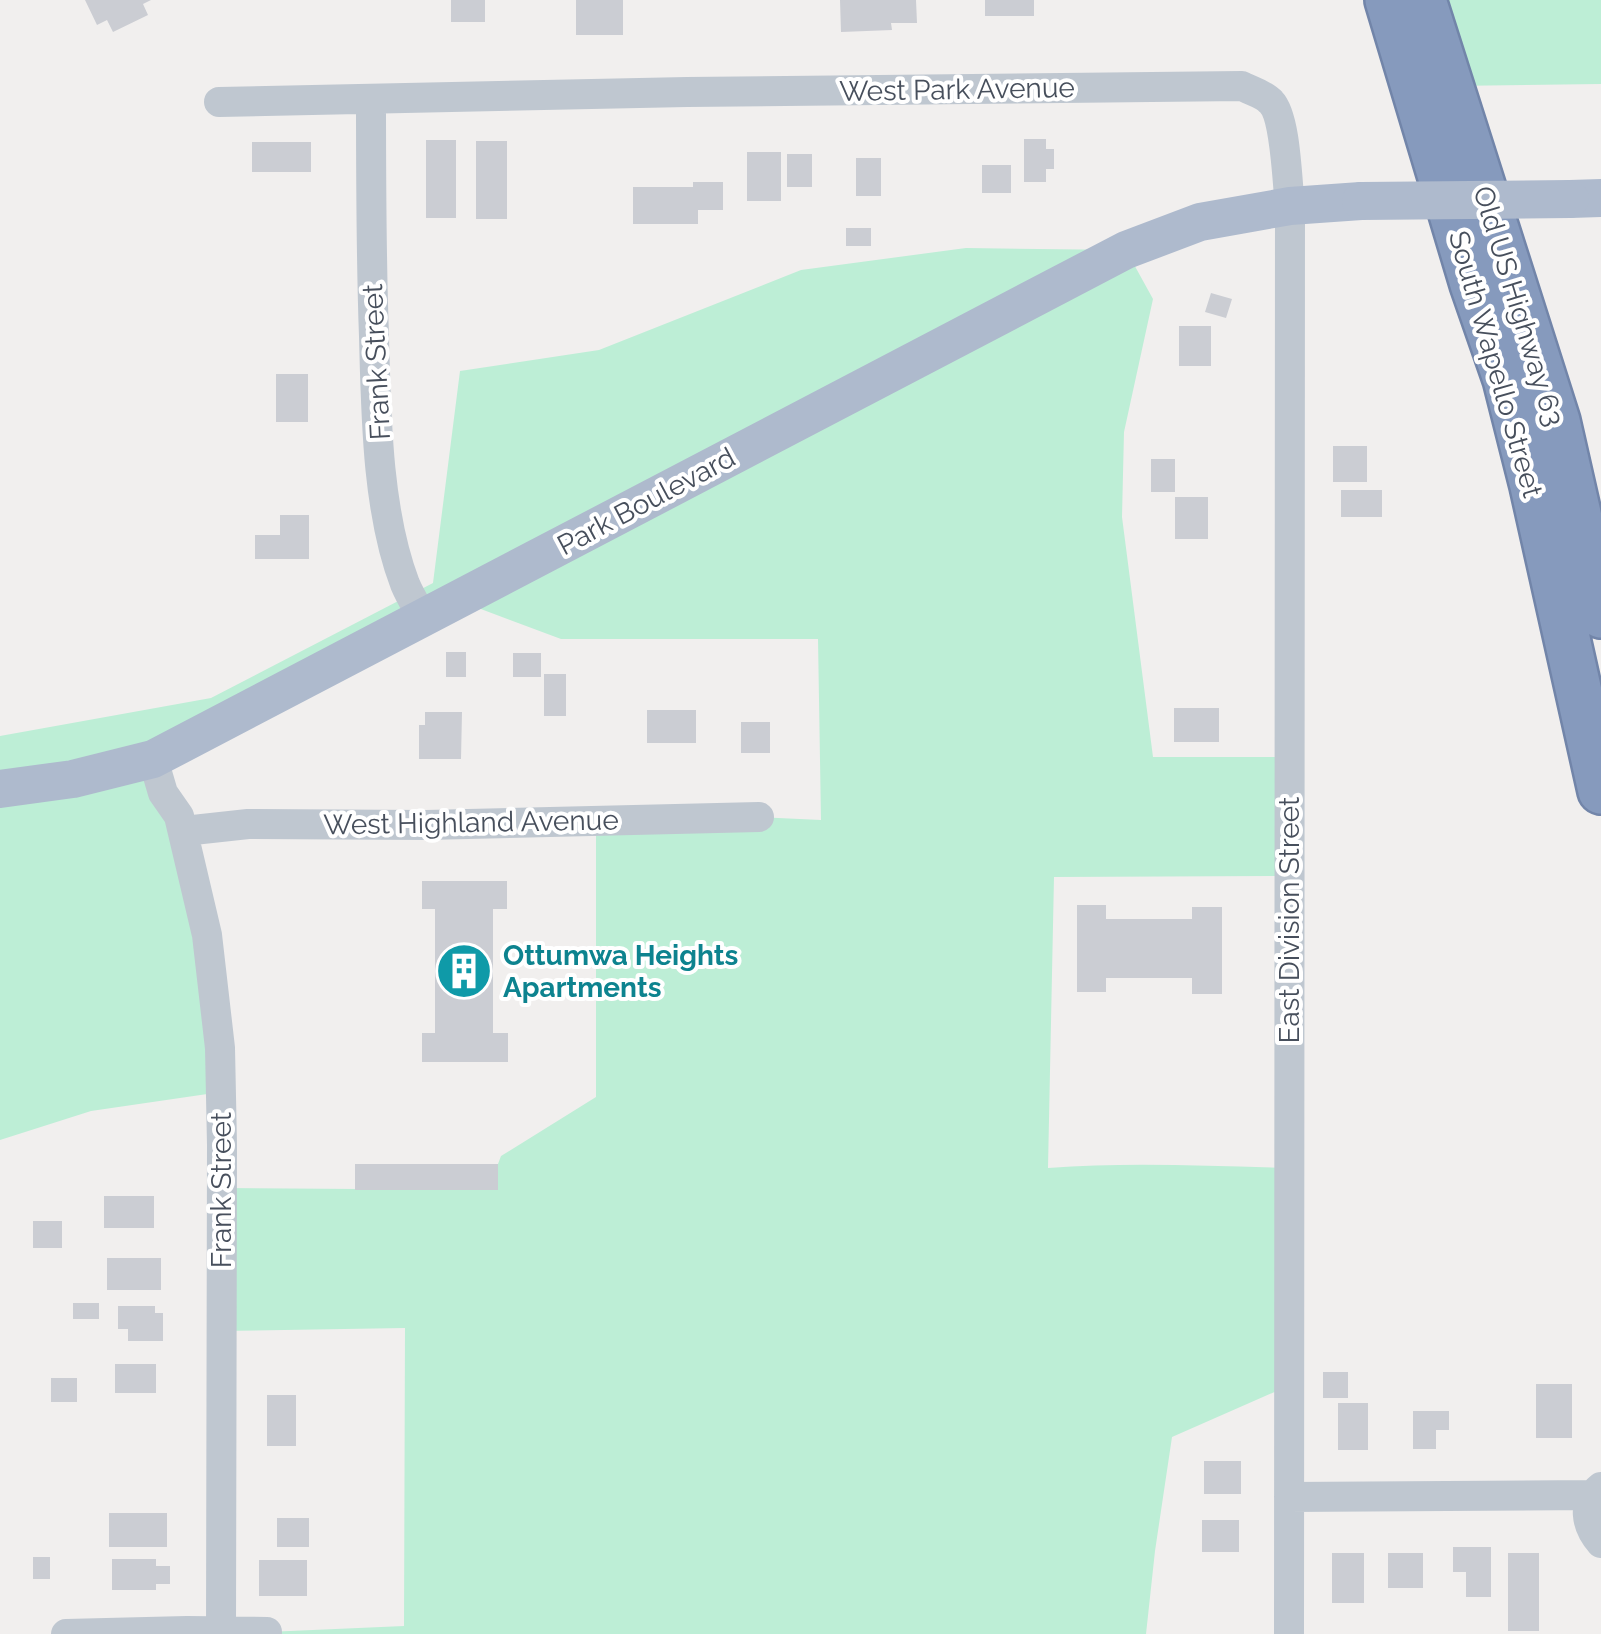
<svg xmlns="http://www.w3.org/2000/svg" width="1601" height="1634" viewBox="0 0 1601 1634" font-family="Raleway,sans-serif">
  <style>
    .green { fill: #bdeed6 }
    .building { fill: #cbcdd3 }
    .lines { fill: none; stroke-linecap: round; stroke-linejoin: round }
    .highway-casing { stroke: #7285a9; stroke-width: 50 }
    .minor { stroke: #bfc7d0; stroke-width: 30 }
    .major { stroke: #aebacd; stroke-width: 38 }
    .highway { stroke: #869abd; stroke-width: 45 }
    .major-bridge { stroke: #aebacd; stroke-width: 38 }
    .labels { text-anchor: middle; stroke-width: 8; stroke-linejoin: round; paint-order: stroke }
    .street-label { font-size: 28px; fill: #474f5c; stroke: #fff }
    .culture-label { font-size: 28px; font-weight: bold; fill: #0d838f; stroke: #fff; text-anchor: start }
  </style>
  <rect width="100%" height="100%" fill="#f1efee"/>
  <path class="green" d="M 1423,0 L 1601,0 L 1601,84 L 1450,86 Z
    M 966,248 L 1126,250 L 1153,299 L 1124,432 L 1122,517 L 1153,757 L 1289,757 L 1289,876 L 1054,877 L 1048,1168 C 1128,1162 1208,1166 1288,1168 L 1288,1386 L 1172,1437 L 1155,1551 L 1146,1634 L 267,1634 L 267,1632 L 404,1626 L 405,1328 L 221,1331 L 222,1188 L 498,1190 L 498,1164 L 501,1156 L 596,1097 L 596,821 L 759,817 L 821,820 L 818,639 L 561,639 L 457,600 L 153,759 L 179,816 L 221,1092 L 91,1111 L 0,1140 L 0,736 L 211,698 L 433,583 L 460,371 L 599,350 L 801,270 Z"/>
  <path class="building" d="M 85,0 L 151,0 L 143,4 L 148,15 L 113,32 L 107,20 L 97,25 Z
    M 451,0 L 485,0 L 485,22 L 451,22 Z
    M 576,0 L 623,0 L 623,35 L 576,35 Z
    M 840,0 L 916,0 L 917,23 L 891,23 L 892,30 L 841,32 Z
    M 985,0 L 1034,0 L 1034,16 L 985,16 Z
    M 1024,139 L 1046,139 L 1046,149 L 1054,149 L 1054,169 L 1046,169 L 1046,182 L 1024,182 Z
    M 426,140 L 456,140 L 456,218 L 426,218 Z
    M 476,141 L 507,141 L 507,219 L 476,219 Z
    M 252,142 L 311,142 L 311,172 L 252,172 Z
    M 747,152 L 781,152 L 781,201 L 747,201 Z
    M 787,154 L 812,154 L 812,187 L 787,187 Z
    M 856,158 L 881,158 L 881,196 L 856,196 Z
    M 982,165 L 1011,165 L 1011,193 L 982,193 Z
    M 693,182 L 723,182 L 723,210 L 698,210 L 698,224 L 633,224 L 633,187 L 693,187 Z
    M 846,228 L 871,228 L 871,246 L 846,246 Z
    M 1211,293 L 1232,299 L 1226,318 L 1205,312 Z
    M 1179,326 L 1211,326 L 1211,366 L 1179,366 Z
    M 276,374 L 308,374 L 308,422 L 276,422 Z
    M 1333,446 L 1367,446 L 1367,482 L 1333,482 Z
    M 1151,459 L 1175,459 L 1175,492 L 1151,492 Z
    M 1341,490 L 1382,490 L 1382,517 L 1341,517 Z
    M 1175,497 L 1208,497 L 1208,539 L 1175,539 Z
    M 280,515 L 309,515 L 309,559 L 255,559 L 255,535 L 280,535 Z
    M 446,652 L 466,652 L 466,677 L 446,677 Z
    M 513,653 L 541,653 L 541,677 L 513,677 Z
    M 544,674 L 566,674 L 566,716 L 544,716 Z
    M 1174,708 L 1219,708 L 1219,742 L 1174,742 Z
    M 647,710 L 696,710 L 696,743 L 647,743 Z
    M 425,712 L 462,712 L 461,759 L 419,759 L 419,725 L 425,725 Z
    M 741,722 L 770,722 L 770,753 L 741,753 Z
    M 422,881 L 507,881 L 507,909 L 493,909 L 493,1033 L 508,1033 L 508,1062 L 422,1062 L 422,1033 L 435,1033 L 435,909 L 422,909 Z
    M 1077,905 L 1106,905 L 1106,919 L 1192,919 L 1192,907 L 1222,907 L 1222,994 L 1192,994 L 1192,978 L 1106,978 L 1106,992 L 1077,992 Z
    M 355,1164 L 498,1164 L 498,1190 L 355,1190 Z
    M 104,1196 L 154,1196 L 154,1228 L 104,1228 Z
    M 33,1221 L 62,1221 L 62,1248 L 33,1248 Z
    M 107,1258 L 161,1258 L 161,1290 L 107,1290 Z
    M 73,1303 L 99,1303 L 99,1319 L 73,1319 Z
    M 118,1306 L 155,1306 L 155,1313 L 163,1313 L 163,1341 L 128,1341 L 128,1329 L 118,1329 Z
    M 115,1364 L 156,1364 L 156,1393 L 115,1393 Z
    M 1323,1372 L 1348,1372 L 1348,1398 L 1323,1398 Z
    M 51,1378 L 77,1378 L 77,1402 L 51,1402 Z
    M 1536,1384 L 1572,1384 L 1572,1438 L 1536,1438 Z
    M 267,1395 L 296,1395 L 296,1446 L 267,1446 Z
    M 1338,1403 L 1368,1403 L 1368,1450 L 1338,1450 Z
    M 1413,1411 L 1449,1411 L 1449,1430 L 1436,1430 L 1436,1449 L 1413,1449 Z
    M 1204,1461 L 1241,1461 L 1241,1494 L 1204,1494 Z
    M 109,1513 L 167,1513 L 167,1547 L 109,1547 Z
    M 277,1518 L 309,1518 L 309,1547 L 277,1547 Z
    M 1202,1520 L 1239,1520 L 1239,1552 L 1202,1552 Z
    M 1453,1547 L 1491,1547 L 1491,1597 L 1466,1597 L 1466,1572 L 1453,1572 Z
    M 1332,1553 L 1364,1553 L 1364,1603 L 1332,1603 Z
    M 1388,1553 L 1423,1553 L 1423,1588 L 1388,1588 Z
    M 1508,1553 L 1539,1553 L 1539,1631 L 1508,1631 Z
    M 33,1557 L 50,1557 L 50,1579 L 33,1579 Z
    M 112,1559 L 156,1559 L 156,1566 L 170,1566 L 170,1584 L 156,1584 L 156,1590 L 112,1590 Z
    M 259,1560 L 307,1560 L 307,1596 L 259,1596 Z"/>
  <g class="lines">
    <g class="highway-casing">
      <path id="highway" d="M 1388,0 L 1473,284 L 1506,379 L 1533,486 L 1601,791
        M 1423,0 L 1557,421 L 1601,615"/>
    </g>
    <path class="minor" d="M 371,99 C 371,178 371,257 374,336 C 376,414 377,511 405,584 C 410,596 417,607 423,618
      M 219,102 L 687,92 L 1242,86 C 1251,91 1264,94 1271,102 C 1286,117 1287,183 1290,206 L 1289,1634
      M 153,759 L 163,793 L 179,816 L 207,935 L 220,1048 L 222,1145 L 221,1632
      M 184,831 L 248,824 L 426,825 L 759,817
      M 1601,1487 C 1581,1503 1586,1526 1601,1543
      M 1289,1497 L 1592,1495
      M 66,1634 L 187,1631 L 267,1632"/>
    <path class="major" d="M 1570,199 L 1601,198
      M 0,789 L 73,779 L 153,759 L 1126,250 L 1200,222 L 1290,206 L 1361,201"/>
    <use href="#highway" class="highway"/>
    <path class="major-bridge" d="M 1361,201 L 1570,199"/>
  </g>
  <defs>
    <g id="building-disc" transform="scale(2.875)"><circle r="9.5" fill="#0f9aa8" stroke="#fff"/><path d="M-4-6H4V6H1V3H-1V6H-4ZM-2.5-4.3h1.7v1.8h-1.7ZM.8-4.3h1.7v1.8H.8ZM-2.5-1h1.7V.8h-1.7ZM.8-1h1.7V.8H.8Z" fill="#fff"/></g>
  </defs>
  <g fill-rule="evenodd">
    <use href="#building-disc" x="464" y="971"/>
  </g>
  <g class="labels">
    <g class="street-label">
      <text transform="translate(957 89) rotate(-1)" y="10">West Park Avenue</text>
      <text transform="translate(1519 306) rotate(73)" y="10">Old US Highway 63</text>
      <text transform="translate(376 362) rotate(-93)" y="10">Frank Street</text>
      <text transform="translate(1496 364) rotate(74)" y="10">South Wapello Street</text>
      <text transform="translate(646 501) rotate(-28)" y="10">Park Boulevard</text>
      <text transform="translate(471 822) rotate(-1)" y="10">West Highland Avenue</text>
      <text transform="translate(1289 920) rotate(-90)" y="10">East Division Street</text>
      <text transform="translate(221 1190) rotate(-90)" y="10">Frank Street</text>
    </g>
    <g class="culture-label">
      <text x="503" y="965">Ottumwa Heights<tspan x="503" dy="32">Apartments</tspan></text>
    </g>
  </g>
</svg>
